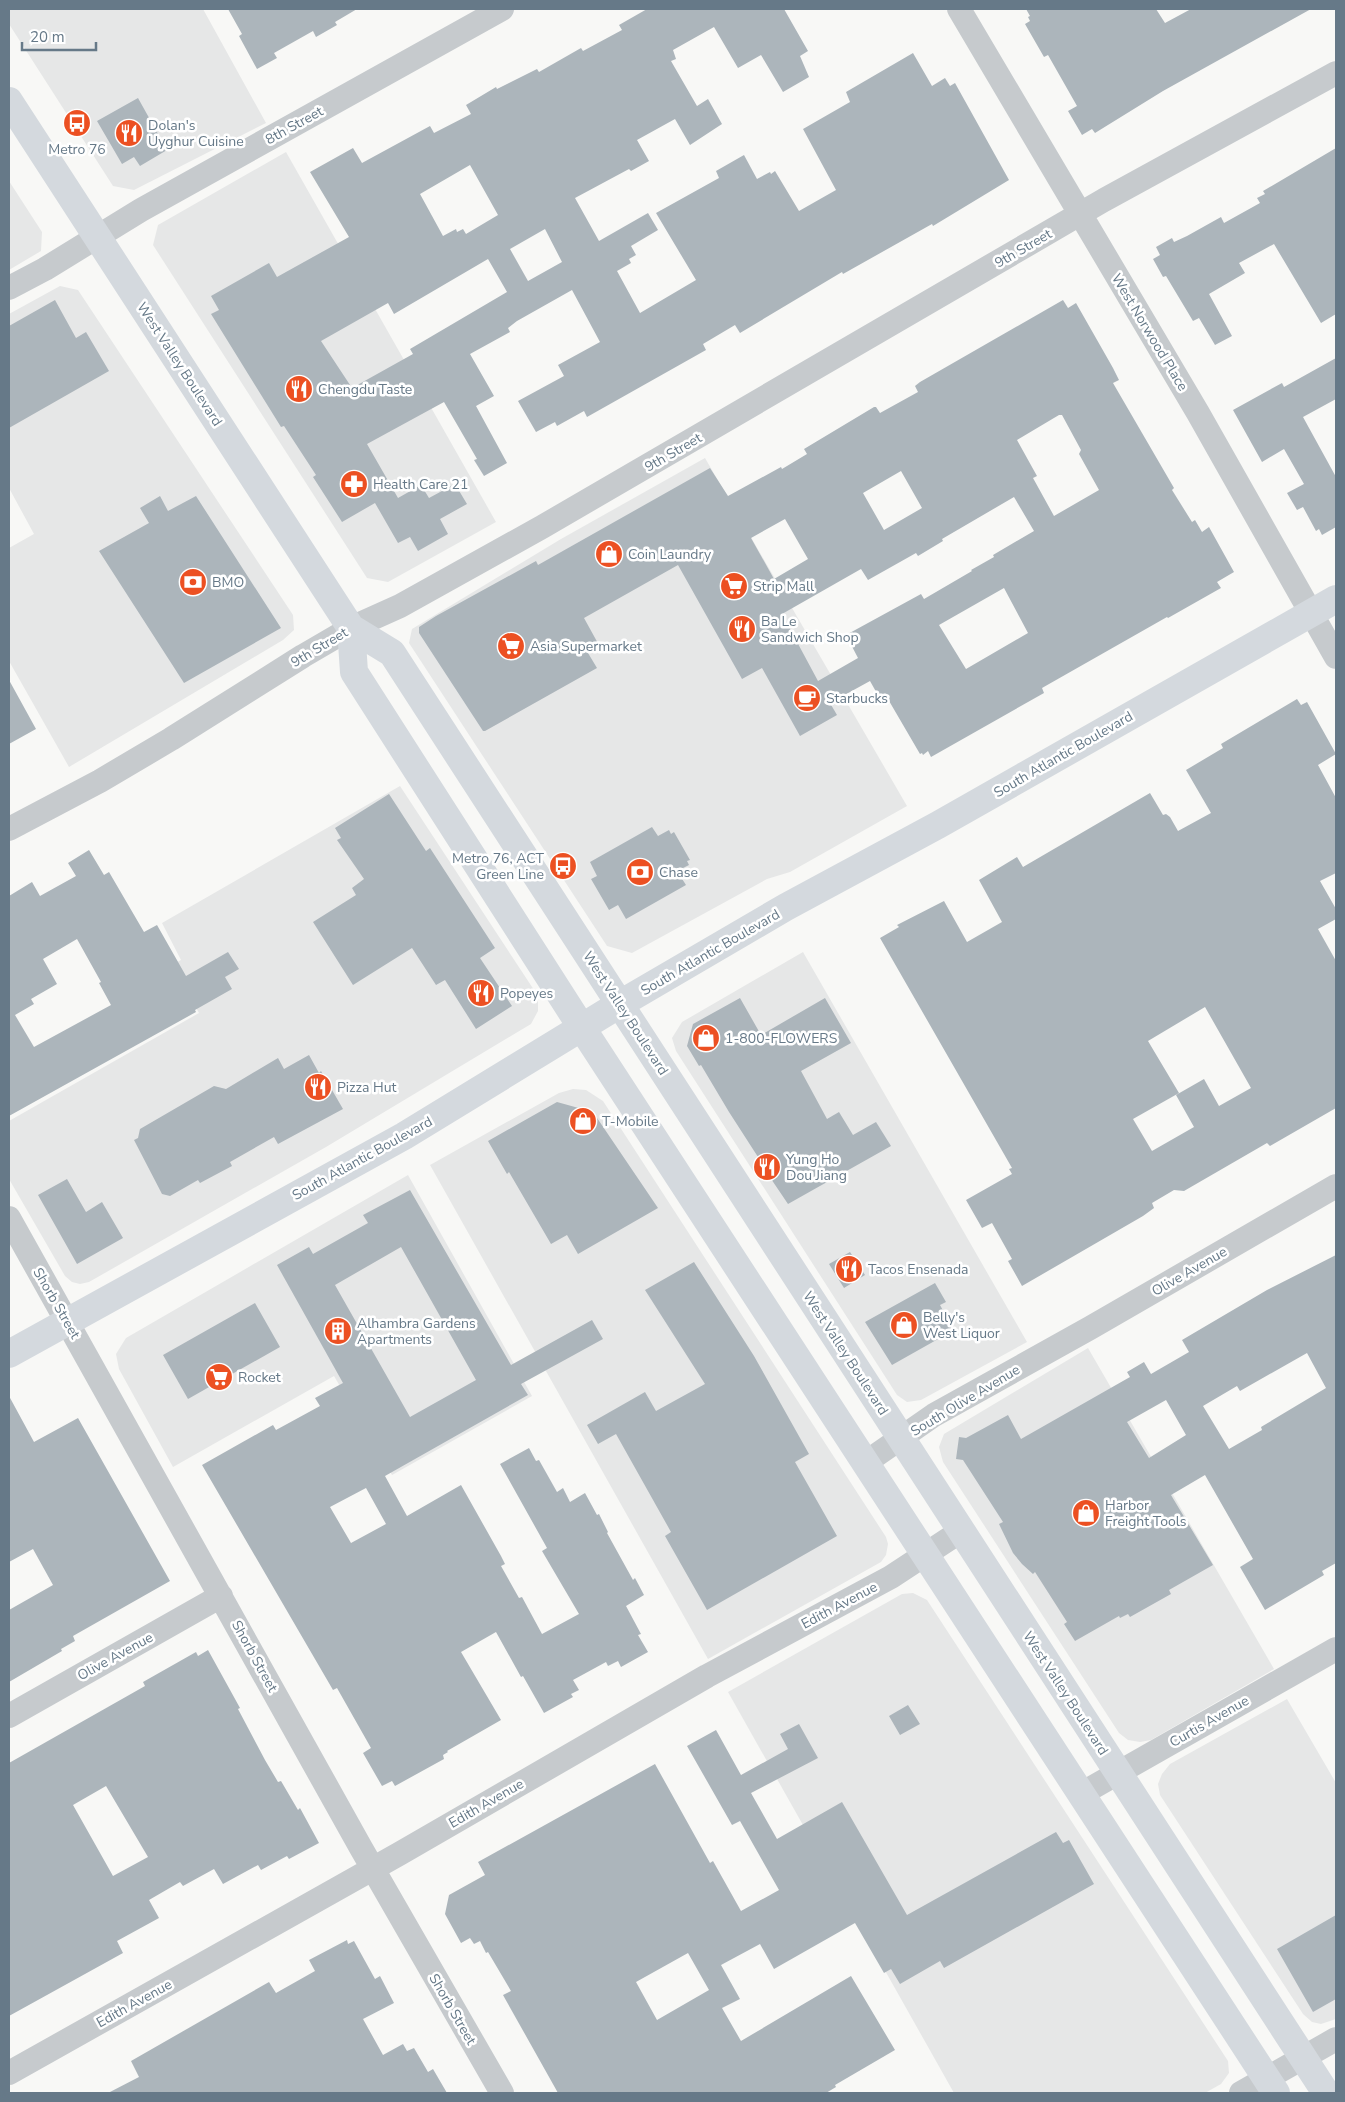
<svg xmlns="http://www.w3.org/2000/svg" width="1345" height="2102" viewBox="0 0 1345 2102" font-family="'Nunito Sans',sans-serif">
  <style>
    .built { fill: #e6e7e7 }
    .building { fill: #acb5bb; fill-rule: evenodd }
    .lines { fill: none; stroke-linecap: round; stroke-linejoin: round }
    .minor { stroke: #c6cacd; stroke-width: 24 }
    .major { stroke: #d4d9de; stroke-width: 28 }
    .labels { text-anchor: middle; stroke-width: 5; stroke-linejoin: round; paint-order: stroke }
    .poi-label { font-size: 14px; fill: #667988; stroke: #fff; text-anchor: start }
    .street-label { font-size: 14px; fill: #667988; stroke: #fff }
  </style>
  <rect width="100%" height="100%" fill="#f8f8f6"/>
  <path class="built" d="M 9,9 L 203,9 L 266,123 L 134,190 L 113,186 L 9,24 Z
    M 286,152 L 496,522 L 388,582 L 367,578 L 153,245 L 158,225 Z
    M 9,181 L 42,232 L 41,251 L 9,270 Z
    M 60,286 L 78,290 L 293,615 L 294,630 L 283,640 L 69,767 L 9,661 L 9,548 L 34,534 L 9,488 L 9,314 Z
    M 705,458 L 907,806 L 790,872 L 767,879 L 632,953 L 607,946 L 409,643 L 412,629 L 561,539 Z
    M 400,786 L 534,990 L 538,999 L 538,1011 L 531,1024 L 326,1147 L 89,1282 L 80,1284 L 72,1282 L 65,1276 L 9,1179 L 9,1121 L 199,1013 L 172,965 L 181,960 L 162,923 Z
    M 803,952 L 1027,1342 L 921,1400 L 907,1402 L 897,1395 L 676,1051 L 672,1038 L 682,1022 Z
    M 573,1089 L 586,1090 L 603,1101 L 886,1537 L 888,1544 L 886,1555 L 881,1562 L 708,1659 L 430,1165 L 559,1093 Z
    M 408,1175 L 532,1396 L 392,1475 L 334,1376 L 173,1467 L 119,1369 L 116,1354 L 126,1338 Z
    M 1088,1348 L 1274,1669 L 1151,1740 L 1140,1742 L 1128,1740 L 1119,1733 L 943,1462 L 939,1447 L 944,1434 Z
    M 913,1593 L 927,1600 L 1228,2061 L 1229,2073 L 1221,2084 L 1205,2093 L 954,2093 L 728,1692 L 902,1594 Z
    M 1287,1699 L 1336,1783 L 1336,2019 L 1321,2024 L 1312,2022 L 1303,2014 L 1160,1795 L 1158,1784 L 1162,1774 L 1170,1764 Z"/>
  <path class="building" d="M 228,9 L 357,9 L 335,22 L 337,25 L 316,37 L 313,31 L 274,53 L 277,58 L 257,69 L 239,36 L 242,34 Z
    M 647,9 L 784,9 L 808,51 L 800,56 L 809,77 L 783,92 L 761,55 L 738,68 L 714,27 L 673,50 L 676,59 L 671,61 L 697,106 L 708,99 L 722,124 L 690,145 L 675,119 L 637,140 L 649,161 L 631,171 L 629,169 L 575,198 L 599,241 L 648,213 L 658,230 L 631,246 L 636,255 L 629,259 L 631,263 L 617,271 L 640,313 L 696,280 L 656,213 L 719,178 L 716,171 L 744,155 L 757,179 L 770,172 L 771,174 L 775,171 L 799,211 L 836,190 L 803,129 L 850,102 L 846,92 L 913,53 L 932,86 L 945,78 L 950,86 L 955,83 L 1009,180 L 933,226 L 932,224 L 843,274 L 842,272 L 740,333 L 735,325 L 703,344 L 706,350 L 587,417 L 584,411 L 557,426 L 555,422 L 536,432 L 518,401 L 564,376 L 558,365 L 600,342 L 572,290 L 517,321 L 508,328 L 510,332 L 470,354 L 494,396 L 476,406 L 507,463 L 484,476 L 474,460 L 477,459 L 444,402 L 367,444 L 398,498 L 421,485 L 429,498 L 455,484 L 467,504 L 440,519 L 448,534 L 418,551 L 410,537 L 398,543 L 375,503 L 342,522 L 313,477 L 316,475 L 284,426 L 281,427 L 211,314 L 219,310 L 211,296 L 269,263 L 277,277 L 349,237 L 310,172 L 353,148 L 362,163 L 430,126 L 434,133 L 471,114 L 466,105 L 496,87 L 497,89 L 537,69 L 539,72 L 581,48 L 583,51 L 622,30 L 619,25 ZM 470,165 L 498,215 L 466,234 L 463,229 L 457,232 L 456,229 L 443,236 L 420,194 ZM 545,229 L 562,262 L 528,281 L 510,249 ZM 488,259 L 507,292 L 410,349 L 413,354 L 352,388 L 321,341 L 388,303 L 394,314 Z
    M 1026,9 L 1156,9 L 1165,23 L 1191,9 L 1311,9 L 1163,91 L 1095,133 L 1092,129 L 1082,135 L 1068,111 L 1077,106 L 1048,55 L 1044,57 L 1025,24 L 1030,21 L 1028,17 L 1030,16 Z
    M 138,98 L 167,150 L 140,166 L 134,157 L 122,164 L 97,121 Z
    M 1336,148 L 1336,314 L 1321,323 L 1274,244 L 1239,263 L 1245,273 L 1209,294 L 1232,336 L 1215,345 L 1199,318 L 1193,321 L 1166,276 L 1163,277 L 1153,259 L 1160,255 L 1156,247 L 1172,238 L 1174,242 L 1187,236 L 1221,217 L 1224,223 L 1260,203 L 1257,198 L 1265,194 L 1263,191 Z
    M 55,300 L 76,338 L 86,332 L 109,371 L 9,428 L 9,326 Z
    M 1063,300 L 1068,308 L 1076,303 L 1113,368 L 1119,380 L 1113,383 L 1174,488 L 1172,490 L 1192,522 L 1195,520 L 1202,532 L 1209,527 L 1234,572 L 1217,582 L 1221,588 L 1168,618 L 1167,617 L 1042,688 L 1044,693 L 931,757 L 928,751 L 923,755 L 922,753 L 920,754 L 885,694 L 879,697 L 870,681 L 830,703 L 837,715 L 800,736 L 762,668 L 742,679 L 678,565 L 584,618 L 600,647 L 588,653 L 597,668 L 485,731 L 483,731 L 419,633 L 419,627 L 436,616 L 536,561 L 538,565 L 710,468 L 728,496 L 781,467 L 782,469 L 807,454 L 804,449 L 874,407 L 876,407 L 880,413 L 918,392 L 915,386 L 920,382 ZM 1059,415 L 1062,415 L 1081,450 L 1079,454 L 1099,490 L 1054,516 L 1033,478 L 1037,476 L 1017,440 ZM 901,471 L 922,508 L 884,530 L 863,493 ZM 1014,497 L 1034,531 L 993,555 L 994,557 L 971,570 L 972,571 L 924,599 L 921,594 L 846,635 L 858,658 L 818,681 L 782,614 L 861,569 L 868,580 L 916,553 L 918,556 L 943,541 L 942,539 ZM 785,519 L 808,559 L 774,579 L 751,538 ZM 1004,588 L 1028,633 L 966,669 L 939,625 Z
    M 1336,358 L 1336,399 L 1303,417 L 1336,477 L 1336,527 L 1322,535 L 1319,529 L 1316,531 L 1303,507 L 1297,510 L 1287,493 L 1304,484 L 1284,449 L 1262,462 L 1233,410 L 1282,383 L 1284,387 Z
    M 160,496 L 168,511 L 196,496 L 281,628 L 184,683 L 99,551 L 149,523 L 140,508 Z
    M 9,680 L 36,729 L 9,744 Z
    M 1297,699 L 1301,705 L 1307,702 L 1336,754 L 1318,765 L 1336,798 L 1336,873 L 1320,881 L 1336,909 L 1336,919 L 1318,929 L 1336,961 L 1336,1108 L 1270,1146 L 1267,1143 L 1184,1191 L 1174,1190 L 1152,1203 L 1154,1208 L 1143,1216 L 1022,1286 L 1008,1261 L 1012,1259 L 992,1223 L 982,1228 L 966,1200 L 1012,1174 L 1009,1169 L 1012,1168 L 880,938 L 899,927 L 897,925 L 944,901 L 967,942 L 1002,922 L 979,880 L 1017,857 L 1023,867 L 1150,793 L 1163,815 L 1166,814 L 1170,817 L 1178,831 L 1211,813 L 1186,770 L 1223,748 L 1221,744 ZM 1205,1007 L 1251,1088 L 1219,1106 L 1204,1079 L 1176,1095 L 1194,1127 L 1152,1151 L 1133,1119 L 1179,1093 L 1148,1041 Z
    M 389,794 L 426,851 L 430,848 L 495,948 L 480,958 L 512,1006 L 476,1029 L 445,980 L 436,985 L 412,948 L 353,985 L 313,922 L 356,895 L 352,888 L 364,879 L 337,840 L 341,838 L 335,828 Z
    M 652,827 L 658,836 L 669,830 L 671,834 L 674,832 L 690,860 L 687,861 L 689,865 L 677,871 L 686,885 L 626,919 L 618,905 L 609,910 L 591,879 L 597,876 L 590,862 Z
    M 89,850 L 104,875 L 109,872 L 144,932 L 157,925 L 186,976 L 228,952 L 239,969 L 225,977 L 232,989 L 195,1010 L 196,1012 L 9,1116 L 9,896 L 32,882 L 40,896 L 76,876 L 68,863 ZM 77,939 L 101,982 L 99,983 L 111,1005 L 34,1047 L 15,1015 L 34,1004 L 31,999 L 57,984 L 43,959 Z
    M 740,998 L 761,1035 L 825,998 L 851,1043 L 801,1071 L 827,1119 L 839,1112 L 853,1135 L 876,1122 L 891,1146 L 788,1204 L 757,1158 L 758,1157 L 729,1112 L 701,1065 L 699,1066 L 687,1046 L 693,1024 Z
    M 309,1055 L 319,1073 L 321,1071 L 343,1109 L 278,1144 L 274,1137 L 230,1162 L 232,1166 L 200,1183 L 198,1180 L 170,1196 L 162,1194 L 134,1140 L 138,1138 L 140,1129 L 214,1086 L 226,1089 L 278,1058 L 284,1069 Z
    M 557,1102 L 593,1112 L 658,1208 L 578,1254 L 567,1235 L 551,1244 L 509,1172 L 507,1174 L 488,1141 Z
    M 67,1179 L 86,1212 L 102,1202 L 123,1238 L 77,1264 L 38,1195 Z
    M 410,1190 L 511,1365 L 592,1320 L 603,1339 L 521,1384 L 528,1395 L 385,1476 L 407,1516 L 461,1485 L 501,1556 L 505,1564 L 501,1566 L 519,1598 L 522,1597 L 542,1634 L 579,1614 L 542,1551 L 547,1548 L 500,1464 L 529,1448 L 536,1461 L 539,1460 L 557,1492 L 563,1488 L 570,1502 L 585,1493 L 597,1515 L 599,1514 L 608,1532 L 607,1533 L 633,1580 L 635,1578 L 644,1595 L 626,1606 L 641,1634 L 638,1635 L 648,1652 L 621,1667 L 618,1661 L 608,1666 L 606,1662 L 573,1680 L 579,1690 L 571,1694 L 573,1697 L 544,1713 L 523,1676 L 521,1677 L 496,1632 L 461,1652 L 501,1720 L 447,1751 L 448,1752 L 443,1755 L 444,1759 L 395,1786 L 392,1781 L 382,1786 L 363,1753 L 371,1748 L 337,1688 L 333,1690 L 202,1465 L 273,1425 L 276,1430 L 320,1406 L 315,1398 L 343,1383 L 277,1265 L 309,1247 L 313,1254 L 368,1223 L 363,1215 ZM 401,1247 L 476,1380 L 410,1417 L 335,1285 ZM 366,1488 L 386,1524 L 351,1543 L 330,1507 Z
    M 850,1252 L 865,1275 L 844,1288 L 829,1264 Z
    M 1336,1255 L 1336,1563 L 1322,1571 L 1324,1575 L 1265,1610 L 1240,1567 L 1253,1559 L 1205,1475 L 1171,1495 L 1213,1565 L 1169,1590 L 1171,1594 L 1130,1617 L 1128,1614 L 1120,1618 L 1119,1616 L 1075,1641 L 1064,1624 L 1067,1622 L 1035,1572 L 1033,1574 L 1022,1564 L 1013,1553 L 999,1524 L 1003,1522 L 963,1460 L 956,1459 L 959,1437 L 966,1438 L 1008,1415 L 1021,1439 L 1130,1377 L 1127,1372 L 1144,1362 L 1151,1374 L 1189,1352 L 1182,1340 L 1267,1290 ZM 1307,1353 L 1326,1388 L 1261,1427 L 1262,1430 L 1229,1449 L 1203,1406 L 1237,1386 L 1240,1391 ZM 1166,1400 L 1186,1435 L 1149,1458 L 1127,1422 Z
    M 694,1262 L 754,1356 L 809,1454 L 795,1462 L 837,1536 L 707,1610 L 665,1536 L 671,1532 L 616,1434 L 598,1444 L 587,1425 L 645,1392 L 656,1411 L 705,1384 L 645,1290 Z
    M 935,1283 L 946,1302 L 940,1305 L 952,1327 L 945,1331 L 947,1334 L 892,1365 L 865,1322 Z
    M 255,1303 L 280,1347 L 188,1399 L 163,1355 Z
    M 9,1396 L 34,1442 L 78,1418 L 170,1581 L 73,1636 L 75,1641 L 61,1649 L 62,1651 L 9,1682 L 9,1610 L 53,1585 L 33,1549 L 9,1562 Z
    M 208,1650 L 240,1708 L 238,1709 L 265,1760 L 278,1782 L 281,1781 L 298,1810 L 300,1808 L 319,1843 L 289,1859 L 287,1856 L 261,1870 L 258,1865 L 223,1884 L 214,1869 L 183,1886 L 180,1882 L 149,1900 L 159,1918 L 117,1941 L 123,1953 L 9,2016 L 9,1763 L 145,1686 L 143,1682 L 196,1652 L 198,1656 ZM 106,1786 L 148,1857 L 113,1876 L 73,1805 Z
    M 908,1705 L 920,1724 L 900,1735 L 889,1716 Z
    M 799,1724 L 818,1758 L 751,1793 L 777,1839 L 842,1802 L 907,1915 L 1056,1832 L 1063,1843 L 1069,1840 L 1094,1884 L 944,1968 L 940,1961 L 900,1984 L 891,1969 L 884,1973 L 855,1923 L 774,1969 L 760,1944 L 721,1965 L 740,1999 L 722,2008 L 741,2041 L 851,1976 L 895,2050 L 835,2085 L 836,2087 L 826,2093 L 558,2093 L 503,1995 L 511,1991 L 488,1952 L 486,1953 L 480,1941 L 474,1944 L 470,1938 L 461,1943 L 445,1914 L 449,1895 L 485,1875 L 478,1862 L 655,1764 L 710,1863 L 713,1861 L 741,1911 L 779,1890 L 740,1821 L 732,1825 L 687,1746 L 716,1730 L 741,1775 L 788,1749 L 780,1734 ZM 688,1953 L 709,1990 L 657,2020 L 636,1982 Z
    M 1336,1915 L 1336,1999 L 1313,2012 L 1277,1949 Z
    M 347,1940 L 348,1944 L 354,1941 L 375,1979 L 380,1976 L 394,2003 L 363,2019 L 383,2055 L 403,2044 L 407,2051 L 414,2048 L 428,2072 L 433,2069 L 447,2093 L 108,2093 L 139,2077 L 131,2061 L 269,1982 L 276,1993 L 315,1971 L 309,1960 Z"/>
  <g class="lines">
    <path class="minor" d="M 959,9 L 1198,413 L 1336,657
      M 9,288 L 45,269 L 141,210 L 502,9
      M 9,829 L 100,781 L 171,739 L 303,656 L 351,628 L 400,606 L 542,527 L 1104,200 L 1336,73
      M 9,1218 L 361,1848 L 502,2093
      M 865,1463 L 934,1415 L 1090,1328 L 1336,1186
      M 9,1716 L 221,1596
      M 1081,1794 L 1336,1649
      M 9,2073 L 399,1854 L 707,1676 L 891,1577 L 961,1531
      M 1241,2093 L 1336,2039"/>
    <path class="major" d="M 9,101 L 351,628 L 392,653 L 1326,2093
      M 351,628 L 354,672 L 582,1028 L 1276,2093
      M 9,1354 L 404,1136 L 620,1004 L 786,907 L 938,825 L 1336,599"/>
  </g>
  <defs>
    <g id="bus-disc" transform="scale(1.4375)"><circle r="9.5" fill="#ec5022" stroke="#fff"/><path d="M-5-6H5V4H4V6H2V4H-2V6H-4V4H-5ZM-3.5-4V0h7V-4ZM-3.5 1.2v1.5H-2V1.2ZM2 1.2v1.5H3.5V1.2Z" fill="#fff"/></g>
    <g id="restaurant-disc" transform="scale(1.4375)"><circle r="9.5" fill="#ec5022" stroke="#fff"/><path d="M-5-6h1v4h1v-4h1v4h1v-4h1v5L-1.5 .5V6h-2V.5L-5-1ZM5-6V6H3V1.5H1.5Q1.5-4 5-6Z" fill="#fff"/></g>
    <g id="pharmacy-disc" transform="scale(1.4375)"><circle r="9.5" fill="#ec5022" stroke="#fff"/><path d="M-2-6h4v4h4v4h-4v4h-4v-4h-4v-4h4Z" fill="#fff"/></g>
    <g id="shop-disc" transform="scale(1.4375)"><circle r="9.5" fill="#ec5022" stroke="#fff"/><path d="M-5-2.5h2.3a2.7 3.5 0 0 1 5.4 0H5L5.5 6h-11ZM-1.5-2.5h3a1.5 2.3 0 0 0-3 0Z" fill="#fff"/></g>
    <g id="bank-disc" transform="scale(1.4375)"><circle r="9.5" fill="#ec5022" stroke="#fff"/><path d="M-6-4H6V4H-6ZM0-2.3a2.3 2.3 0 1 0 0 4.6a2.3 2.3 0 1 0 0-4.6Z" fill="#fff"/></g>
    <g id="supermarket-disc" transform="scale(1.4375)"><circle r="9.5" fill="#ec5022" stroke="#fff"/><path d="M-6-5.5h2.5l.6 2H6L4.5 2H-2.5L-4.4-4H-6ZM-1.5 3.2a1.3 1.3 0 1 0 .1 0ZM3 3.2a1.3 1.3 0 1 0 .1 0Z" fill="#fff"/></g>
    <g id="cafe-disc" transform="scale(1.4375)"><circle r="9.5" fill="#ec5022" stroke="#fff"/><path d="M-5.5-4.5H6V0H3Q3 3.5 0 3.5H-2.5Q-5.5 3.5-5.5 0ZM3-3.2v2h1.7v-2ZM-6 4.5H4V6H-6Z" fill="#fff"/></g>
    <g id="building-disc" transform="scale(1.4375)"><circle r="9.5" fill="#ec5022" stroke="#fff"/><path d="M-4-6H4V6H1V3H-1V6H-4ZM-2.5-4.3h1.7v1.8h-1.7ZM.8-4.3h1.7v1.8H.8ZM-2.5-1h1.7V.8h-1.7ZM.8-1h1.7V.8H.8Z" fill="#fff"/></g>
  </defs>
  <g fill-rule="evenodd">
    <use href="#bus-disc" x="77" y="123"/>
    <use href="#restaurant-disc" x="129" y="133"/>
    <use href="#restaurant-disc" x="299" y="389"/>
    <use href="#pharmacy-disc" x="354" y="484"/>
    <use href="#shop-disc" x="609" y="554"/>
    <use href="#bank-disc" x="193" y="582"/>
    <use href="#supermarket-disc" x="734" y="586"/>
    <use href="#restaurant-disc" x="742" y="629"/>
    <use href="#supermarket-disc" x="511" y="646"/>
    <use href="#cafe-disc" x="807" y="698"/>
    <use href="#bus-disc" x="563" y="866"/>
    <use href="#bank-disc" x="640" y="872"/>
    <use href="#restaurant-disc" x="481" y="993"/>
    <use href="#shop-disc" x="706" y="1038"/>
    <use href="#restaurant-disc" x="318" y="1087"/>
    <use href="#shop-disc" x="583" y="1121"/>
    <use href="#restaurant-disc" x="767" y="1167"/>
    <use href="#restaurant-disc" x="849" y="1269"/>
    <use href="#shop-disc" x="904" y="1325"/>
    <use href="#building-disc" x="338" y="1331"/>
    <use href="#supermarket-disc" x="219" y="1377"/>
    <use href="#shop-disc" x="1086" y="1513"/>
  </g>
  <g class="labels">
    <g class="poi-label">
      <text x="148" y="130">Dolan's<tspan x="148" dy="16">Uyghur Cuisine</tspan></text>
      <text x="77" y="154" text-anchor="middle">Metro 76</text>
      <text x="318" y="394">Chengdu Taste</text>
      <text x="373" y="489">Health Care 21</text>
      <text x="628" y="559">Coin Laundry</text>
      <text x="212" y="587">BMO</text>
      <text x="753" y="591">Strip Mall</text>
      <text x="761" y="626">Ba Le<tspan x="761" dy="16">Sandwich Shop</tspan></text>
      <text x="530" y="651">Asia Supermarket</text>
      <text x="826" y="703">Starbucks</text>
      <text x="544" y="863" text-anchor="end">Metro 76, ACT<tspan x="544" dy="16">Green Line</tspan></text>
      <text x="659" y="877">Chase</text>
      <text x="500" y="998">Popeyes</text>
      <text x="725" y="1043">1-800-FLOWERS</text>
      <text x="337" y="1092">Pizza Hut</text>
      <text x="602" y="1126">T-Mobile</text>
      <text x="786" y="1164">Yung Ho<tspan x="786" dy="16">Dou Jiang</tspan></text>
      <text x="868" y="1274">Tacos Ensenada</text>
      <text x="923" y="1322">Belly's<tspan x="923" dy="16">West Liquor</tspan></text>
      <text x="357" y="1328">Alhambra Gardens<tspan x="357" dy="16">Apartments</tspan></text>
      <text x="238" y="1382">Rocket</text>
      <text x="1105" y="1510">Harbor<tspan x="1105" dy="16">Freight Tools</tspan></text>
    </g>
    <g class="street-label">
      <text transform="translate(294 125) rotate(-29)" y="5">8th Street</text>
      <text transform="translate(1023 248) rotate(-30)" y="5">9th Street</text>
      <text transform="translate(1150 332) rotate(59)" y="5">West Norwood Place</text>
      <text transform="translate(180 364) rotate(57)" y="5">West Valley Boulevard</text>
      <text transform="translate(673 452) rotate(-30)" y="5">9th Street</text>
      <text transform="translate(319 647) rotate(-31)" y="5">9th Street</text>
      <text transform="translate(1063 754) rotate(-30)" y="5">South Atlantic Boulevard</text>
      <text transform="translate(710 952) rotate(-30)" y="5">South Atlantic Boulevard</text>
      <text transform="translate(626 1013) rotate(57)" y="5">West Valley Boulevard</text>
      <text transform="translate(362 1158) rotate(-29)" y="5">South Atlantic Boulevard</text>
      <text transform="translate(1189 1271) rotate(-30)" y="5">Olive Avenue</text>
      <text transform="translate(57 1303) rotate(60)" y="5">Shorb Street</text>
      <text transform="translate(846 1353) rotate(57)" y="5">West Valley Boulevard</text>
      <text transform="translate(965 1400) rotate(-31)" y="5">South Olive Avenue</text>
      <text transform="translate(839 1605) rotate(-28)" y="5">Edith Avenue</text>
      <text transform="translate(115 1656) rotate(-29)" y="5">Olive Avenue</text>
      <text transform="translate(255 1656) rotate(61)" y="5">Shorb Street</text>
      <text transform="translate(1066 1693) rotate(57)" y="5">West Valley Boulevard</text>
      <text transform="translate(1209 1721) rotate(-30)" y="5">Curtis Avenue</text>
      <text transform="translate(486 1803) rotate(-30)" y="5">Edith Avenue</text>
      <text transform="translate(134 2003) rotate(-29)" y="5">Edith Avenue</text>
      <text transform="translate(453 2009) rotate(60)" y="5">Shorb Street</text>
    </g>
  </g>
  <rect width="1345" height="2102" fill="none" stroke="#667988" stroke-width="20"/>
  <path d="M22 42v8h74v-8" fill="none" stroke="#667988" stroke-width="2.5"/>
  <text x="30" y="42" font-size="15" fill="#667988" stroke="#ffffff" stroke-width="4" paint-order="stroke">20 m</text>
</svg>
